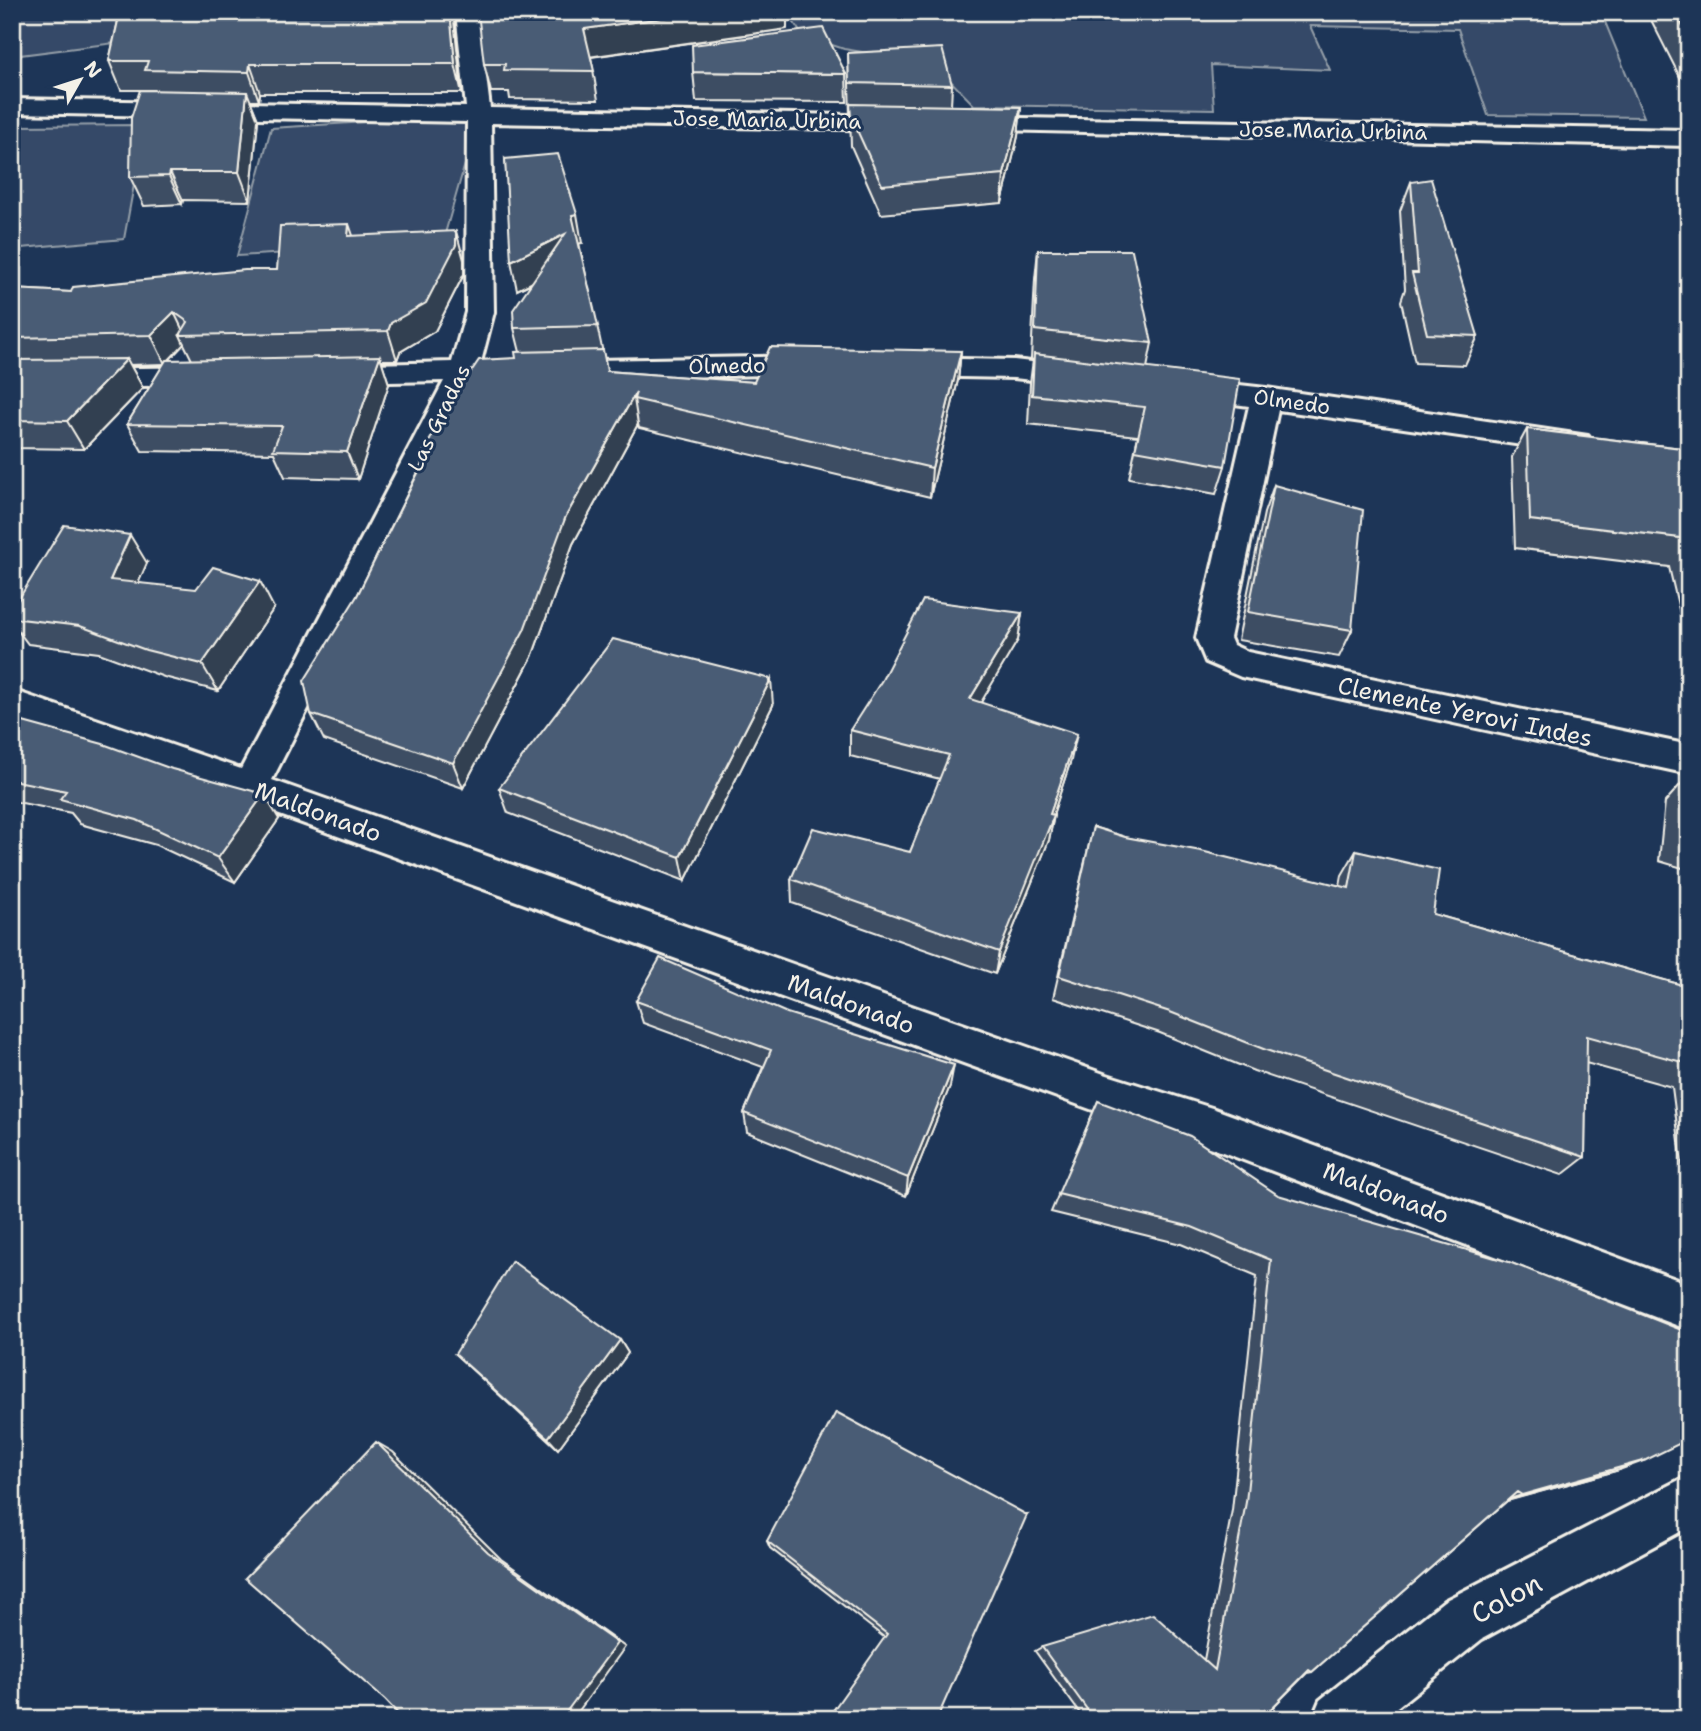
<svg xmlns="http://www.w3.org/2000/svg" width="1701" height="1731" viewBox="0 0 1701 1731" font-family="'Shantell Sans',sans-serif">
  <style>
    .green { fill: #354a67; stroke: #949ea8; stroke-width: 2 }
    .lines { fill: none; stroke-linecap: round; stroke-linejoin: round }
    .minor-casing { stroke: #f4f1e8; stroke-width: 6 }
    .minor { fill: #1d3557; fill-rule: evenodd }
    .wall { fill: #3e4e64; stroke: #f4f1e8; stroke-width: 2; fill-rule: evenodd }
    .shaded-wall { fill: #324051; stroke: #f4f1e8; stroke-width: 2 }
    .building { fill: #485b74; stroke: #f4f1e8; stroke-width: 2 }
    .labels { text-anchor: middle; stroke-width: 6; stroke-linejoin: round; paint-order: stroke }
    .far-street-label { font-size: 21px; fill: #f4f1e8; stroke: #1d3557 }
    .street-label { font-size: 24px; fill: #f4f1e8; stroke: #1d3557 }
    .near-street-label { font-size: 28px; fill: #f4f1e8; stroke: #1d3557 }
  </style>
  <rect width="100%" height="100%" fill="#1d3557"/>
  <filter id="ink" filterUnits="userSpaceOnUse"><feTurbulence type="fractalNoise" baseFrequency=".0143" numOctaves="2"/><feDisplacementMap in="SourceGraphic" scale="14" xChannelSelector="R" yChannelSelector="G"/><feConvolveMatrix kernelMatrix="1 2 1 2 8 2 1 2 1" color-interpolation-filters="sRGB"/></filter>
  <g filter="url(#ink)">
    <path class="green" d="M 12,12 L 129,12 L 131,41 L 12,56 Z
      M 787,12 L 1601,12 L 1644,117 L 1488,115 L 1458,29 L 1310,26 L 1330,70 L 1211,65 L 1214,109 L 974,105 L 934,64 L 844,49 L 802,35 Z
      M 479,115 L 442,244 L 237,256 L 271,128 Z
      M 145,125 L 124,239 L 21,248 L 12,257 L 12,126 Z"/>
    <g class="lines">
      <g class="minor-casing">
        <path id="minor" d="M 456,12 L 478,12 L 490,108 L 902,116 L 911,118 L 914,123 L 911,128 L 902,130 L 491,123 L 494,312 L 481,362 L 815,356 L 825,358 L 830,365 L 825,372 L 815,374 L 474,381 L 272,780 L 1104,1074 L 1212,1108 L 1689,1284 L 1689,1330 L 1212,1148 L 1104,1114 L 12,718 L 12,690 L 241,769 L 444,381 L 333,383 L 323,381 L 318,374 L 323,367 L 333,365 L 452,362 L 466,312 L 467,122 L 12,113 L 12,99 L 466,107 Z
          M 966,117 L 1689,130 L 1689,146 L 957,129 L 954,124 L 957,119 Z
          M 907,358 L 1014,360 L 1084,368 L 1094,370 L 1099,377 L 1094,384 L 1084,386 L 1014,378 L 907,376 L 897,374 L 892,367 L 897,360 Z
          M 206,367 L 216,369 L 221,376 L 216,383 L 206,385 L 12,388 L 12,370 Z
          M 1186,379 L 1266,388 L 1588,436 L 1592,443 L 1588,450 L 1577,453 L 1278,410 L 1230,638 L 1233,645 L 1248,652 L 1689,745 L 1689,774 L 1241,677 L 1206,662 L 1196,638 L 1249,406 L 1176,396 L 1171,389 L 1176,382 Z
          M 1689,1475 L 1689,1527 L 1482,1639 L 1382,1719 L 1312,1719 L 1320,1700 L 1444,1601 Z"/>
      </g>
      <use href="#minor" class="minor"/>
    </g>
    <path class="wall" d="M 120,12 L 453,12 L 462,93 L 260,93 L 259,101 L 250,101 L 258,120 L 250,201 L 183,200 L 182,204 L 144,206 L 130,177 L 153,90 L 121,90 L 109,61 Z
      M 1649,12 L 1689,12 L 1689,95 L 1648,14 Z
      M 787,29 L 591,57 L 598,100 L 510,99 L 509,92 L 491,92 L 484,64 Z
      M 848,53 L 952,85 L 951,106 L 1021,107 L 1018,136 L 1002,203 L 881,214 L 851,146 Z
      M 693,72 L 846,74 L 847,102 L 696,101 Z
      M 505,159 L 582,243 L 579,243 L 607,371 L 754,382 L 961,351 L 958,380 L 930,497 L 639,428 L 638,424 L 573,544 L 532,657 L 463,788 L 324,740 L 311,714 L 357,596 L 422,464 L 420,458 L 516,358 L 520,352 L 514,328 L 532,283 L 517,290 Z
      M 1411,182 L 1478,336 L 1465,365 L 1415,363 L 1401,301 L 1405,289 L 1400,211 Z
      M 353,236 L 464,260 L 464,274 L 435,331 L 400,352 L 397,360 L 381,360 L 389,384 L 358,479 L 285,477 L 274,453 L 142,451 L 127,424 L 164,364 L 130,365 L 143,388 L 84,449 L 12,448 L 12,360 L 14,360 L 12,357 L 12,289 L 71,292 L 277,270 ZM 184,344 L 192,360 L 169,360 Z
      M 1038,250 L 1152,343 L 1147,368 L 1225,466 L 1216,494 L 1129,478 L 1138,436 L 1028,424 L 1030,383 L 1033,360 L 1031,359 L 1035,279 Z
      M 1527,429 L 1689,449 L 1689,652 L 1669,567 L 1515,548 L 1512,457 Z
      M 1274,485 L 1352,630 L 1339,657 L 1238,640 L 1264,513 Z
      M 147,563 L 138,583 L 274,608 L 218,691 L 164,677 L 99,653 L 28,644 L 12,623 L 12,610 Z
      M 1022,613 L 1018,640 L 980,703 L 1071,760 L 1053,814 L 1054,815 L 1049,840 L 995,974 L 792,903 L 791,879 L 910,852 L 940,779 L 850,756 L 850,730 Z
      M 773,705 L 685,881 L 508,813 L 499,788 Z
      M 12,719 L 279,819 L 235,882 L 156,845 L 80,824 L 71,813 L 12,801 Z
      M 1687,777 L 1689,778 L 1689,870 L 1659,861 L 1665,802 Z
      M 1093,827 L 1125,837 L 1340,886 L 1342,875 L 1356,851 L 1433,914 L 1689,987 L 1689,1218 L 1672,1087 L 1586,1063 L 1585,1157 L 1562,1175 L 1254,1071 L 1160,1033 L 1053,998 Z
      M 636,1001 L 950,1086 L 906,1196 L 747,1132 L 744,1113 L 763,1067 L 643,1023 Z
      M 1098,1101 L 1619,1470 L 1507,1501 L 1312,1672 L 1307,1673 L 1261,1719 L 1084,1719 L 1035,1651 L 1042,1647 L 1204,1660 L 1232,1510 L 1257,1276 L 1181,1244 L 1051,1212 Z
      M 620,1340 L 628,1353 L 558,1449 L 455,1354 Z
      M 1027,1515 L 885,1638 L 770,1548 L 767,1541 Z"/>
    <path class="shaded-wall" d="M 450,12 L 453,12 L 462,93 L 455,64 Z
      M 704,12 L 787,12 L 787,29 L 588,57 L 584,29 Z
      M 250,64 L 260,93 L 259,101 L 249,72 Z
      M 247,92 L 258,120 L 250,201 L 239,172 Z
      M 1021,107 L 1018,136 L 1002,203 L 1004,174 Z
      M 170,172 L 183,200 L 182,204 L 169,176 Z
      M 577,214 L 582,243 L 577,244 L 572,215 Z
      M 349,224 L 359,253 L 348,236 Z
      M 456,231 L 464,260 L 464,274 L 435,331 L 400,352 L 397,360 L 388,331 L 391,323 Z
      M 565,234 L 571,263 L 517,290 L 511,261 Z
      M 174,312 L 185,335 L 180,335 L 184,344 L 165,364 L 151,335 Z
      M 961,351 L 958,380 L 930,497 L 932,468 Z
      M 380,356 L 389,384 L 358,479 L 347,452 Z
      M 127,359 L 143,388 L 84,449 L 67,421 Z
      M 636,392 L 634,399 L 638,424 L 573,544 L 532,657 L 463,788 L 453,763 L 566,516 Z
      M 130,535 L 147,563 L 128,607 L 110,580 Z
      M 260,581 L 274,608 L 218,691 L 202,664 Z
      M 1022,613 L 1018,640 L 967,726 L 970,699 Z
      M 771,679 L 773,705 L 685,881 L 680,857 Z
      M 1077,734 L 1071,760 L 1047,833 L 1054,815 L 1049,840 L 995,974 L 999,952 L 1050,814 Z
      M 264,794 L 279,819 L 235,882 L 218,858 Z
      M 954,1065 L 950,1086 L 906,1196 L 908,1178 Z
      M 620,1340 L 628,1353 L 558,1449 L 548,1438 Z
      M 376,1442 L 393,1452 L 501,1559 L 625,1647 L 573,1719 L 561,1719 Z
      M 1646,1460 L 1619,1470 L 1498,1503 L 1522,1495 Z"/>
    <path class="building" d="M 120,12 L 450,12 L 455,64 L 250,64 L 249,72 L 145,70 L 148,61 L 109,61 Z
      M 478,12 L 704,12 L 584,29 L 594,71 L 504,70 L 505,64 L 484,64 Z
      M 1675,12 L 1689,12 L 1689,38 Z
      M 823,28 L 846,74 L 693,72 L 692,45 Z
      M 942,48 L 952,85 L 849,83 L 848,53 Z
      M 140,90 L 247,92 L 239,172 L 170,172 L 169,176 L 130,177 L 131,118 Z
      M 850,104 L 1021,107 L 1004,174 L 882,185 L 851,117 Z
      M 558,154 L 577,214 L 572,215 L 598,326 L 514,328 L 513,310 L 565,234 L 511,261 L 505,159 Z
      M 1431,179 L 1478,336 L 1427,334 L 1412,273 L 1418,273 L 1411,182 Z
      M 349,224 L 348,236 L 456,231 L 456,245 L 426,303 L 391,323 L 388,331 L 180,335 L 188,322 L 174,312 L 151,335 L 12,338 L 12,289 L 71,292 L 73,287 L 245,270 L 277,270 L 280,226 Z
      M 1038,250 L 1132,250 L 1152,343 L 1035,330 Z
      M 770,347 L 961,351 L 932,468 L 634,399 L 636,392 L 566,516 L 524,630 L 453,763 L 311,714 L 304,681 L 357,596 L 425,459 L 420,458 L 453,398 L 479,360 L 516,358 L 515,352 L 603,350 L 607,371 L 754,382 Z
      M 1034,354 L 1240,379 L 1225,466 L 1135,450 L 1145,407 L 1032,395 Z
      M 380,356 L 347,452 L 273,450 L 282,426 L 127,424 L 166,360 Z
      M 127,359 L 67,421 L 12,420 L 12,360 Z
      M 1527,429 L 1689,449 L 1689,539 L 1530,520 Z
      M 1274,485 L 1363,510 L 1352,630 L 1248,612 Z
      M 64,525 L 130,535 L 110,580 L 196,589 L 213,567 L 260,581 L 202,664 L 146,650 L 80,626 L 12,618 L 12,610 Z
      M 923,600 L 1022,613 L 970,699 L 1077,734 L 1050,814 L 1054,815 L 999,952 L 791,879 L 813,828 L 910,852 L 949,755 L 850,730 L 882,680 Z
      M 613,639 L 771,679 L 680,857 L 499,788 Z
      M 12,719 L 103,744 L 172,769 L 264,794 L 218,858 L 137,820 L 60,799 L 66,791 L 12,780 Z
      M 1687,777 L 1689,778 L 1689,838 L 1681,836 Z
      M 1093,827 L 1125,837 L 1201,851 L 1349,888 L 1356,851 L 1439,870 L 1433,914 L 1689,987 L 1689,1064 L 1587,1036 L 1585,1157 L 1266,1050 L 1170,1012 L 1059,976 Z
      M 660,958 L 787,1013 L 954,1065 L 908,1178 L 744,1113 L 771,1050 L 636,1001 Z
      M 1098,1101 L 1190,1136 L 1278,1195 L 1509,1262 L 1689,1333 L 1689,1439 L 1646,1460 L 1522,1495 L 1517,1492 L 1312,1672 L 1309,1670 L 1261,1719 L 1094,1719 L 1042,1647 L 1153,1614 L 1215,1670 L 1246,1502 L 1271,1260 L 1192,1227 L 1058,1194 Z
      M 512,1261 L 620,1340 L 548,1438 L 455,1354 Z
      M 836,1412 L 1027,1515 L 937,1719 L 827,1719 L 887,1634 L 767,1541 Z
      M 376,1442 L 488,1552 L 617,1643 L 561,1719 L 403,1719 L 385,1700 L 245,1578 Z"/>
  </g>
  <g class="labels">
    <g class="far-street-label">
      <text transform="translate(767 120) rotate(1)" y="7">Jose Maria Urbina</text>
      <text transform="translate(1333 131) rotate(1)" y="7">Jose Maria Urbina</text>
      <text transform="translate(727 366) rotate(-1)" y="7">Olmedo</text>
      <text transform="translate(1292 402) rotate(8)" y="7">Olmedo</text>
      <text transform="translate(439 418) rotate(-64)" y="7">Las Gradas</text>
    </g>
    <g class="street-label">
      <text transform="translate(1465 712) rotate(12)" y="8">Clemente Yerovi Indes</text>
      <text transform="translate(318 812) rotate(20)" y="8">Maldonado</text>
      <text transform="translate(851 1004) rotate(20)" y="8">Maldonado</text>
      <text transform="translate(1386 1193) rotate(21)" y="8">Maldonado</text>
    </g>
    <g class="near-street-label">
      <text transform="translate(1506 1598) rotate(-28)" y="10">Colon</text>
    </g>
  </g>
  <rect width="1701" height="1731" fill="none" stroke="#1d3557" stroke-width="42"/>
  <rect x="21" y="21" width="1659" height="1689" fill="none" stroke="#f4f1e8" stroke-width="2.5" filter="url(#ink)"/>
  <g transform="translate(80 80) rotate(51)" stroke="#1d3557" stroke-width="5" paint-order="stroke">
  <path d="M0-5L12 26L0 18L-12 26Z" fill="#f4f1e8"/>
  <text y="-10" font-size="19" font-weight="bold" text-anchor="middle" fill="#f4f1e8">N</text>
  </g>
</svg>
